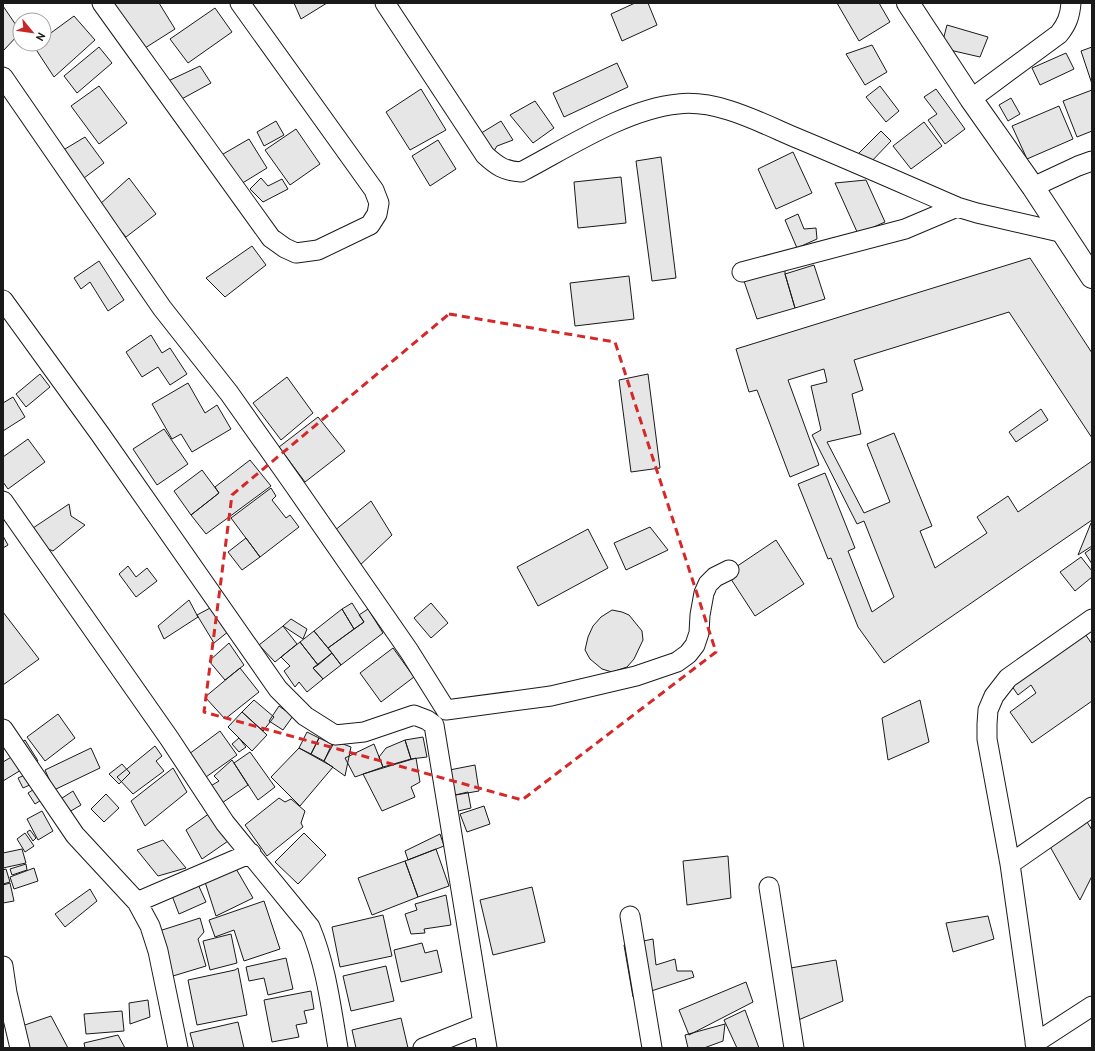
<svg xmlns="http://www.w3.org/2000/svg" width="1095" height="1051" viewBox="0 0 1095 1051" font-family="'PT Sans',sans-serif">
  <style>
    .building { fill: #e6e6e6; stroke: #1a1a1a }
    .lines { fill: none; stroke-linecap: round; stroke-linejoin: round }
    .minor-casing { stroke: #1a1a1a; stroke-width: 21 }
    .secondary-casing { stroke: #1a1a1a; stroke-width: 24 }
    .minor { stroke: #fff; stroke-width: 19 }
    .secondary { stroke: #fff; stroke-width: 22 }
    .marked { fill: none; stroke: #d62828; stroke-width: 3; stroke-dasharray: 8 5; stroke-linejoin: round }
  </style>
  <rect width="100%" height="100%" fill="#fff"/>
  <path class="building" d="M 115,3 L 159,3 L 175,29 L 145,48 L 112,5 Z
    M 294,3 L 327,3 L 301,19 Z
    M 635,3 L 648,3 L 657,25 L 622,41 L 611,14 Z
    M 837,3 L 879,3 L 890,22 L 859,41 Z
    M 3,6 L 20,31 L 20,33 L 3,51 Z
    M 215,8 L 232,32 L 188,63 L 170,39 Z
    M 74,16 L 95,40 L 54,77 L 33,45 L 35,44 L 44,44 L 44,38 Z
    M 947,25 L 988,37 L 980,57 L 941,48 Z
    M 872,45 L 887,72 L 865,85 L 846,54 Z
    M 99,47 L 112,63 L 77,93 L 64,76 Z
    M 1092,47 L 1092,84 L 1081,51 Z
    M 1066,53 L 1074,69 L 1040,85 L 1032,68 Z
    M 617,63 L 628,87 L 564,117 L 553,93 Z
    M 200,66 L 211,83 L 178,101 L 166,82 Z
    M 99,86 L 127,123 L 99,144 L 71,106 Z
    M 880,86 L 899,111 L 886,122 L 866,97 Z
    M 421,89 L 446,130 L 410,150 L 386,112 Z
    M 936,89 L 965,129 L 945,144 L 928,120 L 937,114 L 924,97 Z
    M 1092,90 L 1092,131 L 1077,137 L 1063,101 Z
    M 1011,98 L 1020,114 L 1008,121 L 999,105 Z
    M 535,101 L 554,128 L 533,143 L 510,115 Z
    M 1059,106 L 1073,139 L 1027,159 L 1012,126 Z
    M 276,121 L 284,135 L 264,146 L 257,132 Z
    M 501,121 L 513,140 L 497,146 L 492,154 L 478,135 Z
    M 924,122 L 942,146 L 911,169 L 893,146 Z
    M 296,129 L 320,164 L 290,185 L 265,150 Z
    M 881,131 L 891,141 L 868,165 L 857,155 Z
    M 85,137 L 104,163 L 80,181 L 60,152 Z
    M 249,139 L 267,168 L 236,187 L 218,157 Z
    M 438,140 L 456,169 L 430,186 L 412,156 Z
    M 793,152 L 812,193 L 776,209 L 758,169 Z
    M 661,157 L 676,278 L 652,281 L 636,161 Z
    M 621,177 L 626,223 L 578,228 L 574,182 Z
    M 129,178 L 156,214 L 126,237 L 99,205 Z
    M 261,178 L 268,186 L 282,179 L 288,189 L 263,202 L 250,189 Z
    M 866,180 L 885,222 L 858,234 L 835,183 Z
    M 798,214 L 804,229 L 816,228 L 817,239 L 797,248 L 785,220 Z
    M 252,246 L 266,265 L 225,297 L 206,278 Z
    M 1030,258 L 1092,353 L 1092,438 L 1009,312 L 854,360 L 863,390 L 852,394 L 861,434 L 827,442 L 864,513 L 890,502 L 867,444 L 894,433 L 932,526 L 920,531 L 935,568 L 987,533 L 977,517 L 1008,496 L 1018,512 L 1092,461 L 1092,520 L 884,663 L 858,627 L 831,558 L 828,559 L 798,484 L 825,473 L 855,548 L 848,551 L 872,612 L 894,597 L 864,521 L 857,524 L 812,435 L 821,430 L 811,386 L 827,382 L 824,369 L 788,380 L 819,465 L 790,477 L 757,390 L 749,392 L 736,349 Z
    M 99,261 L 124,300 L 108,311 L 90,282 L 81,289 L 74,278 Z
    M 814,265 L 825,299 L 795,308 L 785,274 Z
    M 785,267 L 785,274 L 795,308 L 757,319 L 744,281 Z
    M 629,276 L 634,319 L 575,326 L 570,283 Z
    M 151,335 L 162,353 L 170,348 L 187,374 L 170,385 L 158,367 L 142,377 L 126,352 Z
    M 40,374 L 50,387 L 26,407 L 16,394 Z
    M 648,374 L 660,468 L 631,472 L 619,380 Z
    M 287,377 L 313,413 L 281,440 L 253,403 Z
    M 188,383 L 205,413 L 217,405 L 231,429 L 192,452 L 181,434 L 172,439 L 152,404 Z
    M 13,397 L 25,417 L 3,431 L 3,403 Z
    M 1041,409 L 1048,420 L 1016,442 L 1009,432 Z
    M 318,417 L 345,451 L 305,482 L 279,447 Z
    M 164,429 L 188,464 L 157,485 L 133,449 Z
    M 28,439 L 45,462 L 8,489 L 3,482 L 3,457 Z
    M 250,460 L 271,486 L 206,534 L 191,515 L 219,493 L 215,487 Z
    M 202,470 L 219,493 L 191,515 L 174,491 Z
    M 271,488 L 276,496 L 272,500 L 286,518 L 290,515 L 299,527 L 260,557 L 231,518 Z
    M 371,501 L 392,535 L 358,567 L 334,531 Z
    M 69,504 L 71,516 L 85,525 L 53,551 L 46,548 L 33,528 Z
    M 1092,522 L 1092,546 L 1078,555 L 1091,523 Z
    M 650,527 L 668,550 L 626,570 L 614,543 Z
    M 588,529 L 608,568 L 538,606 L 517,567 Z
    M 3,536 L 8,545 L 3,548 Z
    M 246,538 L 260,557 L 242,570 L 228,552 Z
    M 776,540 L 804,584 L 755,616 L 727,573 Z
    M 1092,548 L 1092,564 L 1085,553 Z
    M 1081,557 L 1092,571 L 1092,577 L 1075,591 L 1060,572 Z
    M 128,566 L 136,577 L 147,568 L 157,581 L 136,597 L 119,574 Z
    M 189,600 L 198,617 L 164,639 L 158,626 Z
    M 352,603 L 364,622 L 354,629 L 342,609 Z
    M 431,603 L 448,623 L 431,638 L 414,618 Z
    M 212,607 L 229,631 L 214,643 L 197,615 Z
    M 342,609 L 354,629 L 328,648 L 314,631 Z
    M 368,609 L 383,633 L 341,665 L 328,648 L 364,622 L 359,615 Z
    M 612,610 L 622,612 L 629,615 L 642,631 L 643,640 L 634,659 L 627,667 L 612,672 L 602,669 L 590,659 L 585,650 L 588,637 L 593,626 L 601,617 Z
    M 3,612 L 39,659 L 3,685 Z
    M 291,619 L 307,629 L 303,639 L 283,626 Z
    M 283,626 L 297,644 L 275,662 L 259,645 Z
    M 314,631 L 332,653 L 318,665 L 300,642 Z
    M 1083,631 L 1092,644 L 1092,701 L 1032,743 L 1010,712 L 1036,693 L 1031,685 L 1018,695 L 1009,682 Z
    M 300,642 L 318,665 L 313,668 L 323,679 L 307,692 L 299,682 L 295,687 L 284,671 L 290,666 L 281,657 Z
    M 229,643 L 244,665 L 225,680 L 209,661 Z
    M 393,648 L 414,677 L 381,702 L 360,673 Z
    M 332,653 L 341,665 L 323,679 L 313,668 Z
    M 240,668 L 259,692 L 225,719 L 205,697 Z
    M 254,700 L 274,717 L 263,731 L 242,712 Z
    M 920,700 L 929,742 L 888,760 L 882,718 Z
    M 279,706 L 293,716 L 283,730 L 269,721 Z
    M 242,712 L 267,735 L 252,751 L 228,727 Z
    M 58,714 L 75,738 L 45,761 L 27,737 Z
    M 220,731 L 237,755 L 206,777 L 189,754 Z
    M 307,732 L 319,738 L 311,754 L 299,748 Z
    M 423,737 L 427,757 L 411,759 L 405,740 Z
    M 239,738 L 246,747 L 239,752 L 232,744 Z
    M 319,738 L 332,744 L 324,761 L 311,754 Z
    M 25,740 L 38,761 L 32,765 L 18,745 Z
    M 405,740 L 411,759 L 383,767 L 379,757 L 386,748 Z
    M 335,741 L 351,747 L 345,776 L 324,761 Z
    M 374,744 L 383,767 L 355,777 L 345,758 Z
    M 155,746 L 162,756 L 156,761 L 164,771 L 133,794 L 117,777 Z
    M 91,748 L 100,768 L 54,790 L 45,770 Z
    M 299,748 L 333,767 L 300,806 L 271,777 Z
    M 250,752 L 275,787 L 258,800 L 234,763 Z
    M 18,753 L 26,767 L 3,781 L 3,762 Z
    M 416,758 L 420,782 L 411,787 L 415,797 L 382,811 L 363,774 Z
    M 232,760 L 248,785 L 222,803 L 209,787 L 219,781 L 214,776 Z
    M 122,764 L 130,773 L 119,784 L 109,774 Z
    M 475,765 L 479,791 L 438,798 L 434,773 Z
    M 173,768 L 187,792 L 145,826 L 131,801 Z
    M 29,773 L 34,783 L 23,788 L 18,778 Z
    M 39,786 L 46,797 L 35,804 L 28,793 Z
    M 73,791 L 81,805 L 64,815 L 56,802 Z
    M 468,792 L 471,808 L 454,812 L 451,796 Z
    M 106,794 L 119,808 L 104,822 L 91,809 Z
    M 279,798 L 285,802 L 291,799 L 305,811 L 301,823 L 303,827 L 267,856 L 245,825 Z
    M 484,806 L 490,824 L 467,832 L 460,814 Z
    M 42,811 L 53,831 L 38,840 L 27,819 Z
    M 210,813 L 231,839 L 202,859 L 186,830 Z
    M 1084,817 L 1092,830 L 1092,876 L 1080,900 L 1048,843 Z
    M 30,830 L 36,838 L 33,841 L 27,832 Z
    M 25,833 L 34,846 L 25,852 L 17,839 Z
    M 304,833 L 326,855 L 298,884 L 275,862 Z
    M 440,834 L 444,846 L 408,860 L 405,851 Z
    M 163,840 L 186,868 L 158,876 L 137,850 Z
    M 22,849 L 26,863 L 3,868 L 3,853 Z
    M 436,849 L 449,886 L 418,897 L 405,861 Z
    M 728,856 L 731,898 L 687,905 L 683,861 Z
    M 405,861 L 418,897 L 372,915 L 358,878 Z
    M 26,864 L 27,870 L 12,875 L 10,869 Z
    M 235,867 L 253,898 L 216,916 L 205,882 Z
    M 34,868 L 38,881 L 14,889 L 10,877 Z
    M 6,869 L 10,882 L 3,884 L 3,870 Z
    M 197,882 L 206,902 L 179,914 L 171,893 Z
    M 10,883 L 14,901 L 3,903 L 3,885 Z
    M 532,887 L 545,942 L 493,955 L 480,900 Z
    M 90,889 L 97,901 L 65,927 L 55,914 Z
    M 446,895 L 451,925 L 424,929 L 425,933 L 411,934 L 405,914 L 417,910 L 415,904 Z
    M 264,901 L 280,949 L 244,961 L 234,930 L 215,937 L 209,920 Z
    M 383,915 L 392,956 L 340,967 L 332,927 Z
    M 988,916 L 994,939 L 953,952 L 946,923 Z
    M 200,918 L 204,932 L 198,939 L 206,966 L 173,976 L 159,931 Z
    M 231,934 L 237,963 L 210,970 L 203,941 Z
    M 653,939 L 656,965 L 675,959 L 677,971 L 692,971 L 694,977 L 633,997 L 624,945 Z
    M 422,943 L 425,953 L 437,950 L 442,972 L 401,982 L 394,950 Z
    M 286,958 L 293,989 L 268,995 L 264,978 L 249,981 L 246,967 Z
    M 836,960 L 843,1001 L 796,1021 L 785,969 Z
    M 386,966 L 394,1001 L 351,1011 L 343,976 Z
    M 238,968 L 247,1015 L 197,1025 L 188,980 L 235,970 Z
    M 746,982 L 753,1002 L 689,1035 L 679,1010 Z
    M 311,991 L 314,1009 L 304,1011 L 307,1023 L 296,1025 L 299,1037 L 272,1042 L 264,1000 Z
    M 148,1000 L 150,1017 L 130,1024 L 129,1003 Z
    M 745,1010 L 759,1048 L 737,1048 L 724,1020 Z
    M 122,1011 L 124,1031 L 86,1034 L 84,1014 Z
    M 51,1016 L 68,1048 L 26,1048 L 19,1027 Z
    M 401,1018 L 408,1048 L 356,1048 L 352,1030 Z
    M 238,1022 L 244,1048 L 194,1048 L 190,1033 Z
    M 725,1024 L 723,1041 L 704,1048 L 688,1048 L 685,1035 Z
    M 118,1035 L 125,1048 L 85,1048 L 84,1043 Z"/>
  <g class="lines">
    <g class="minor-casing">
      <path id="minor" d="M 102,3 L 271,238 L 285,248 L 296,253 L 318,250 L 370,225 L 377,214 L 379,203 L 374,190 L 240,3
        M 385,3 L 485,155 C 497,166 504,171 521,172 C 567,148 626,109 678,104 C 718,99 763,124 799,139 C 852,161 904,184 957,207 L 977,213 L 1064,233
        M 3,77 L 162,308 L 229,393 L 294,485 L 409,651 L 446,710 L 551,696 L 636,676 L 677,662 L 688,654 L 695,645 L 699,633 L 700,615 L 704,593 L 708,584 L 715,577 L 729,570
        M 971,99 L 1059,34 C 1067,24 1070,16 1071,3
        M 1033,187 L 1078,166 L 1092,161
        M 742,272 L 905,229 L 957,207
        M 3,300 L 100,434 L 278,689 L 305,716 L 335,735 L 364,732 L 414,715 L 427,720 L 434,725 L 487,1048
        M 3,501 L 169,738 L 225,823 L 310,927 C 326,965 331,1007 338,1048
        M 3,729 L 75,835 L 137,902 L 150,926 L 158,951 L 178,1048
        M 1010,864 L 1092,807
        M 769,887 L 794,1048
        M 137,902 L 251,853
        M 630,916 L 652,1048
        M 3,966 L 7,993 L 20,1048
        M 1035,1043 L 1092,1006
        M 423,1048 L 483,1024
        M 1036,1048 L 1010,864 L 987,739 L 987,724 L 988,710 L 994,696 L 1008,678 L 1092,619"/>
    </g>
    <g class="secondary-casing">
      <path id="secondary" d="M 908,3 L 971,99 L 1033,187 L 1092,277"/>
    </g>
    <use href="#minor" class="minor"/>
    <use href="#secondary" class="secondary"/>
  </g>
  <path class="marked" d="M 449,314 L 615,342 L 716,652 L 522,800 L 204,712 L 232,495 Z"/>
  <rect width="1095" height="1051" fill="none" stroke="#1a1a1a" stroke-width="8"/>
  <g transform="translate(32 32) rotate(119)"><circle r="19" fill="#ffffff" stroke="#a3a3a3"/>
  <path d="M0-3L7 15L0 10L-7 15Z" fill="#c62828"/>
  <text y="-6" font-size="11" font-weight="bold" text-anchor="middle" fill="#1a1a1a">N</text>
  </g>
</svg>
